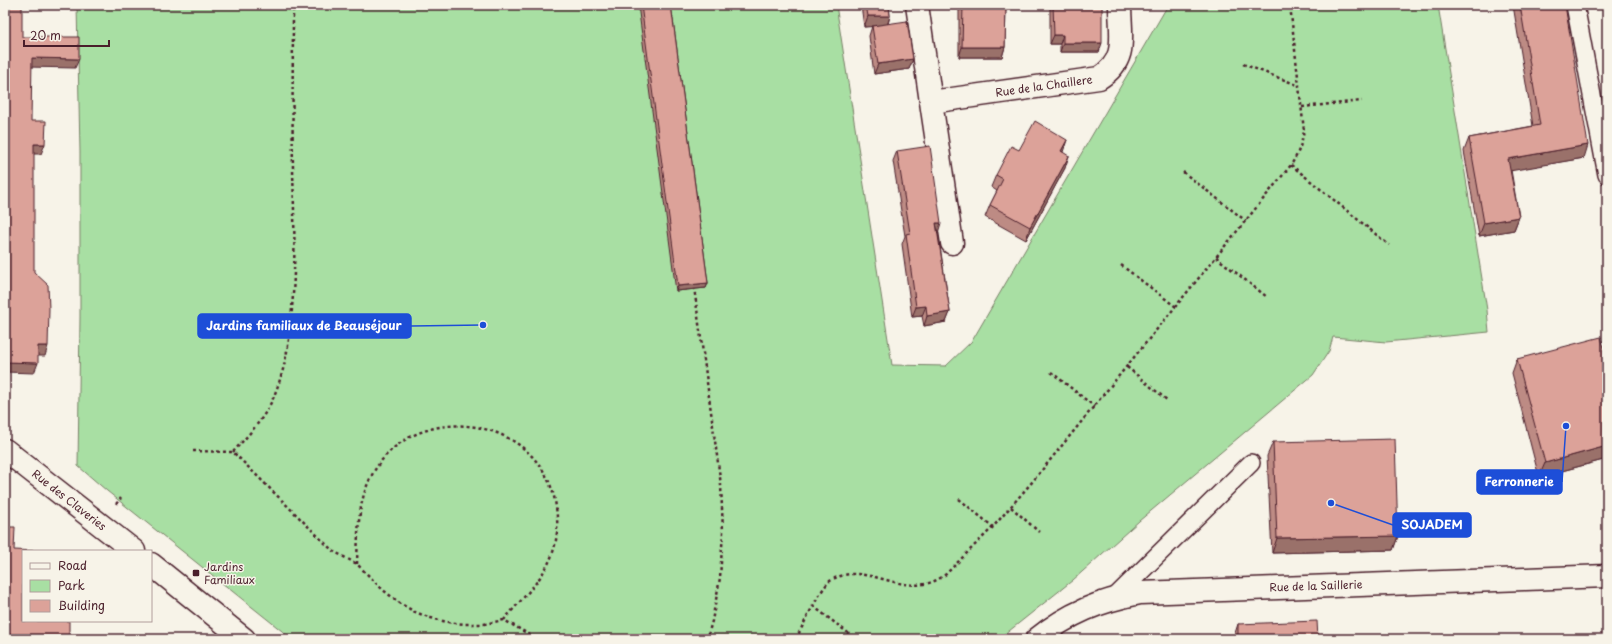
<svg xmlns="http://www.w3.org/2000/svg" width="1612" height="644" viewBox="0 0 1612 644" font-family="'Playpen Sans',sans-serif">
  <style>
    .green { fill: #a8dfa3; stroke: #797f67 }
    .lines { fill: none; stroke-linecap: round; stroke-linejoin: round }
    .lane-casing { stroke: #4a1f2b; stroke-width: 20 }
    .street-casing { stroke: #4a1f2b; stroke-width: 25 }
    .path { stroke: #4a1f2b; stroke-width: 2.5; stroke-dasharray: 3 3; stroke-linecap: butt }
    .lane { stroke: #f7f3e8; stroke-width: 17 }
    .street { stroke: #f7f3e8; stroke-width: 22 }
    .wall { fill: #bd8b84; stroke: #4a1f2b }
    .shaded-wall { fill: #9a716b; stroke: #4a1f2b }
    .building { fill: #dca299; stroke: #4a1f2b }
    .poi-dot { fill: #4a1f2b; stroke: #f7f3e8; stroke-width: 1.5 }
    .labels { text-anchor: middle; stroke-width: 3; stroke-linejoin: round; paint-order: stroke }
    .street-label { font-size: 11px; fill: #4a1f2b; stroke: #f7f3e8 }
    .poi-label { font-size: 11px; fill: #4a1f2b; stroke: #f7f3e8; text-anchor: start }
    .leader { fill: none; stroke: #1d4ed8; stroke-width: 1.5 }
    .callout-dot { fill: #1d4ed8; stroke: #f7f3e8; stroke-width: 1.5 }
    .callout { fill: #1d4ed8; stroke: #1d4ed8; stroke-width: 1.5 }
    .callout-label { font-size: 12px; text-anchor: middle; font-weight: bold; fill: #fff }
  </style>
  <rect width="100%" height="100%" fill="#f7f3e8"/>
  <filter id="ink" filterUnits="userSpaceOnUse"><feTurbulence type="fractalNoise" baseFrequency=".025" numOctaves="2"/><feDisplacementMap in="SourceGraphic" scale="8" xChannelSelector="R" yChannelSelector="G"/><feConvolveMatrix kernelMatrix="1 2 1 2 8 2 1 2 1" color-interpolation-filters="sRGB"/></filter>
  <g filter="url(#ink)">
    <path class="green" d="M 77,5 L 836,5 L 892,365 L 946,366 L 972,341 L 1168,5 L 1438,5 L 1487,310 L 1489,332 L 1386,342 L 1333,337 L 1329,351 L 1313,375 L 1139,521 L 1073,580 L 999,639 L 292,639 L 107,491 L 78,466 L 80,318 L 80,152 Z"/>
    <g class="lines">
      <g class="lane-casing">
        <path id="lane" d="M 1575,5 L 1607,175
          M 1114,598 L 1251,463"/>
      </g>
      <g class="street-casing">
        <path id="street" d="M 917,5 L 931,102 L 1099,78 C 1129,60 1120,35 1120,5
          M 931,102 L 952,243
          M 5,450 L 134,551
          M 151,564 L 244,639
          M 1037,639 C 1069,613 1100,601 1140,593 L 1607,576"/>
      </g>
      <path class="path" d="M 1243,64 L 1300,86
        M 1302,107 L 1362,101
        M 1291,165 L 1389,245
        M 1183,172 L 1246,221
        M 1216,257 L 1267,297
        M 1121,265 L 1176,307
        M 694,287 L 721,485 L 723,532 L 720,578 L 712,621 L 707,639
        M 1127,367 L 1168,401
        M 1051,372 L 1095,407
        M 193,451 L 233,452 L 333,551 L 357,564 L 383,590 L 401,604 L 415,612 L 431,618 L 447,622 L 464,624 L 484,624 L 504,620 L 537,639
        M 233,452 C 249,434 265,418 274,396 C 286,367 290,339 292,308 C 296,261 294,215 293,169 C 292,114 293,59 293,5
        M 959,499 L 993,527
        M 116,504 L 121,498
        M 1011,507 L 1039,532
        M 357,564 C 358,537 357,507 369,481 C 408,395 543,413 556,507 C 558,522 558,537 553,552 C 545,578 521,599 504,620
        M 813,606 L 856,639
        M 796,639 C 802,627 821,588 830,581 C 866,557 907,605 946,574 L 993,527 L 1033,481 L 1287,170 C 1297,158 1301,146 1304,131 L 1290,5"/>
      <use href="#lane" class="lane"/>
      <use href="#street" class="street"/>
    </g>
    <path class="wall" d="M 638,5 L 671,5 L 708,283 L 706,288 L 676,291 Z
      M 861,5 L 889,5 L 890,16 L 888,24 L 913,59 L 909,69 L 874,74 L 869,36 L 872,26 L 864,27 Z
      M 959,5 L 1006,5 L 1005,47 L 1002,57 L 959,57 Z
      M 1050,5 L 1102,5 L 1099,52 L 1060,52 L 1060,44 L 1050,44 Z
      M 1513,5 L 1565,5 L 1584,158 L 1511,170 L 1519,217 L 1514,230 L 1479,236 L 1464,151 L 1469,138 L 1533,126 Z
      M 1019,150 L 1063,152 L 1065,168 L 1026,240 L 985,217 L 990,205 L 997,191 L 991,187 L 996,175 Z
      M 897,151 L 938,233 L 950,312 L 946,322 L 924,326 L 922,316 L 912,317 L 902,244 L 905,236 L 893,161 Z
      M 1517,359 L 1607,359 L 1607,459 L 1539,477 L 1512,373 Z
      M 1273,442 L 1398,536 L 1393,550 L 1272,553 L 1267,456 Z
      M 1238,624 L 1318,639 L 1233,639 Z"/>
    <path class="shaded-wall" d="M 868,16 L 890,16 L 887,26 L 864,27 Z
      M 1054,35 L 1063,35 L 1060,44 L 1050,44 Z
      M 1063,43 L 1102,43 L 1099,52 L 1060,52 Z
      M 962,47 L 1005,47 L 1002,57 L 959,57 Z
      M 32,58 L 79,59 L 75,68 L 28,67 Z
      M 913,59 L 909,69 L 874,74 L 878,64 Z
      M 1067,140 L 1063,152 L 1061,151 Z
      M 34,144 L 45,144 L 41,154 L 31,154 Z
      M 1588,145 L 1584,158 L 1504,172 L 1508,159 Z
      M 1069,156 L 1065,168 L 1026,240 L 1030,227 Z
      M 1519,217 L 1514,230 L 1479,236 L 1484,223 Z
      M 936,223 L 941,223 L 938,233 Z
      M 708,283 L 706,288 L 676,291 L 678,286 Z
      M 926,306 L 922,316 L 912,317 L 916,307 Z
      M 950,312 L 946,322 L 924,326 L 927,316 Z
      M 38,346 L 48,346 L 45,356 L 34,356 Z
      M 5,362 L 38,363 L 34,373 L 5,372 Z
      M 1607,446 L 1607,459 L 1539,477 L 1545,463 Z
      M 1398,536 L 1393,550 L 1272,553 L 1277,538 Z"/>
    <path class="building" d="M 5,5 L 22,5 L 22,37 L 79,37 L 79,59 L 32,58 L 31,121 L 46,121 L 45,144 L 34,144 L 34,272 L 48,285 L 49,309 L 48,346 L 38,346 L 38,363 L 5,362 Z
      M 641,5 L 671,5 L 708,283 L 678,286 Z
      M 866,5 L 889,5 L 890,16 L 868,16 Z
      M 963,5 L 1006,5 L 1005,47 L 962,47 Z
      M 1053,5 L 1102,5 L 1102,43 L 1063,43 L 1063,35 L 1054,35 Z
      M 1520,5 L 1565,5 L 1588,145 L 1508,159 L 1519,217 L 1484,223 L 1469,138 L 1540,125 Z
      M 907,21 L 913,59 L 878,64 L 872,26 Z
      M 1035,121 L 1067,140 L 1061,151 L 1069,156 L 1030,227 L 990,205 L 1003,179 L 996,175 L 1011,146 L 1019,150 Z
      M 930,146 L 941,223 L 936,223 L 950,312 L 927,316 L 926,306 L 916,307 L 906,234 L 910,233 L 897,151 Z
      M 1601,337 L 1607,359 L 1607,446 L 1545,463 L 1517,359 Z
      M 1395,439 L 1398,536 L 1277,538 L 1273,442 Z
      M 5,527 L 15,527 L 14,550 L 37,551 L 23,551 L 23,621 L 69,621 L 69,639 L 5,639 Z
      M 1317,621 L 1318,639 L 1238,639 L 1238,624 Z"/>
  </g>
  <rect class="poi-dot" x="192" y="569" width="8" height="8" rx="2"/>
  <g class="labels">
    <g class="street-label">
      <text transform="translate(1044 86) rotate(-8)" y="4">Rue de la Chaillere</text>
      <text transform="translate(69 500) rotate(38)" y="4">Rue des Claveries</text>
      <text transform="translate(1316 586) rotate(-2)" y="4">Rue de la Saillerie</text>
    </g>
    <g class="poi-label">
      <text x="204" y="571">Jardins<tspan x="204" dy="13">Familiaux</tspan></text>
    </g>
  </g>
  <path class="leader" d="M483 325L411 326M1566 426L1562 482M1331 503L1393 525"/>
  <g class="callout-dot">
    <circle cx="483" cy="325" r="4"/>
    <circle cx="1566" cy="426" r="4"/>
    <circle cx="1331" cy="503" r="4"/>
  </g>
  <g class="callout">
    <rect x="198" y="314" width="213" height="24" rx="4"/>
    <rect x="1477" y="470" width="85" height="24" rx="4"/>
    <rect x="1393" y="513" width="78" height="24" rx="4"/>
  </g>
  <g class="callout-label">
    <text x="304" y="330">Jardins familiaux de Beauséjour</text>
    <text x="1519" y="486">Ferronnerie</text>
    <text x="1432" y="529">SOJADEM</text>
  </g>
  <rect width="1612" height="644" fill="none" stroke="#f7f3e8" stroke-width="20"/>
  <rect x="10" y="10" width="1592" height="624" fill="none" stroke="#4a1f2b" stroke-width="1.5" filter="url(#ink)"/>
  <rect x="22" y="550" width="130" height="72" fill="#f7f3e8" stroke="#b29e9c"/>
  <rect x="30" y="563" width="20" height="6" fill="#f7f3e8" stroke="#b29e9c"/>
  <text x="58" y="570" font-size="12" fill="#4a1f2b">Road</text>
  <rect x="30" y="580" width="20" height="12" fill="#a8dfa3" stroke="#b29e9c"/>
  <text x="58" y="590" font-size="12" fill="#4a1f2b">Park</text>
  <rect x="30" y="600" width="20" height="12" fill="#dca299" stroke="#b29e9c"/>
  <text x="58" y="610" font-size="12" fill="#4a1f2b">Building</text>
  <path d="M24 40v6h85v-6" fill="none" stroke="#4a1f2b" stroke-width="2"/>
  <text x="30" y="40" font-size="12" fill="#4a1f2b" stroke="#f7f3e8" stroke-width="3" paint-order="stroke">20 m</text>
</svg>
